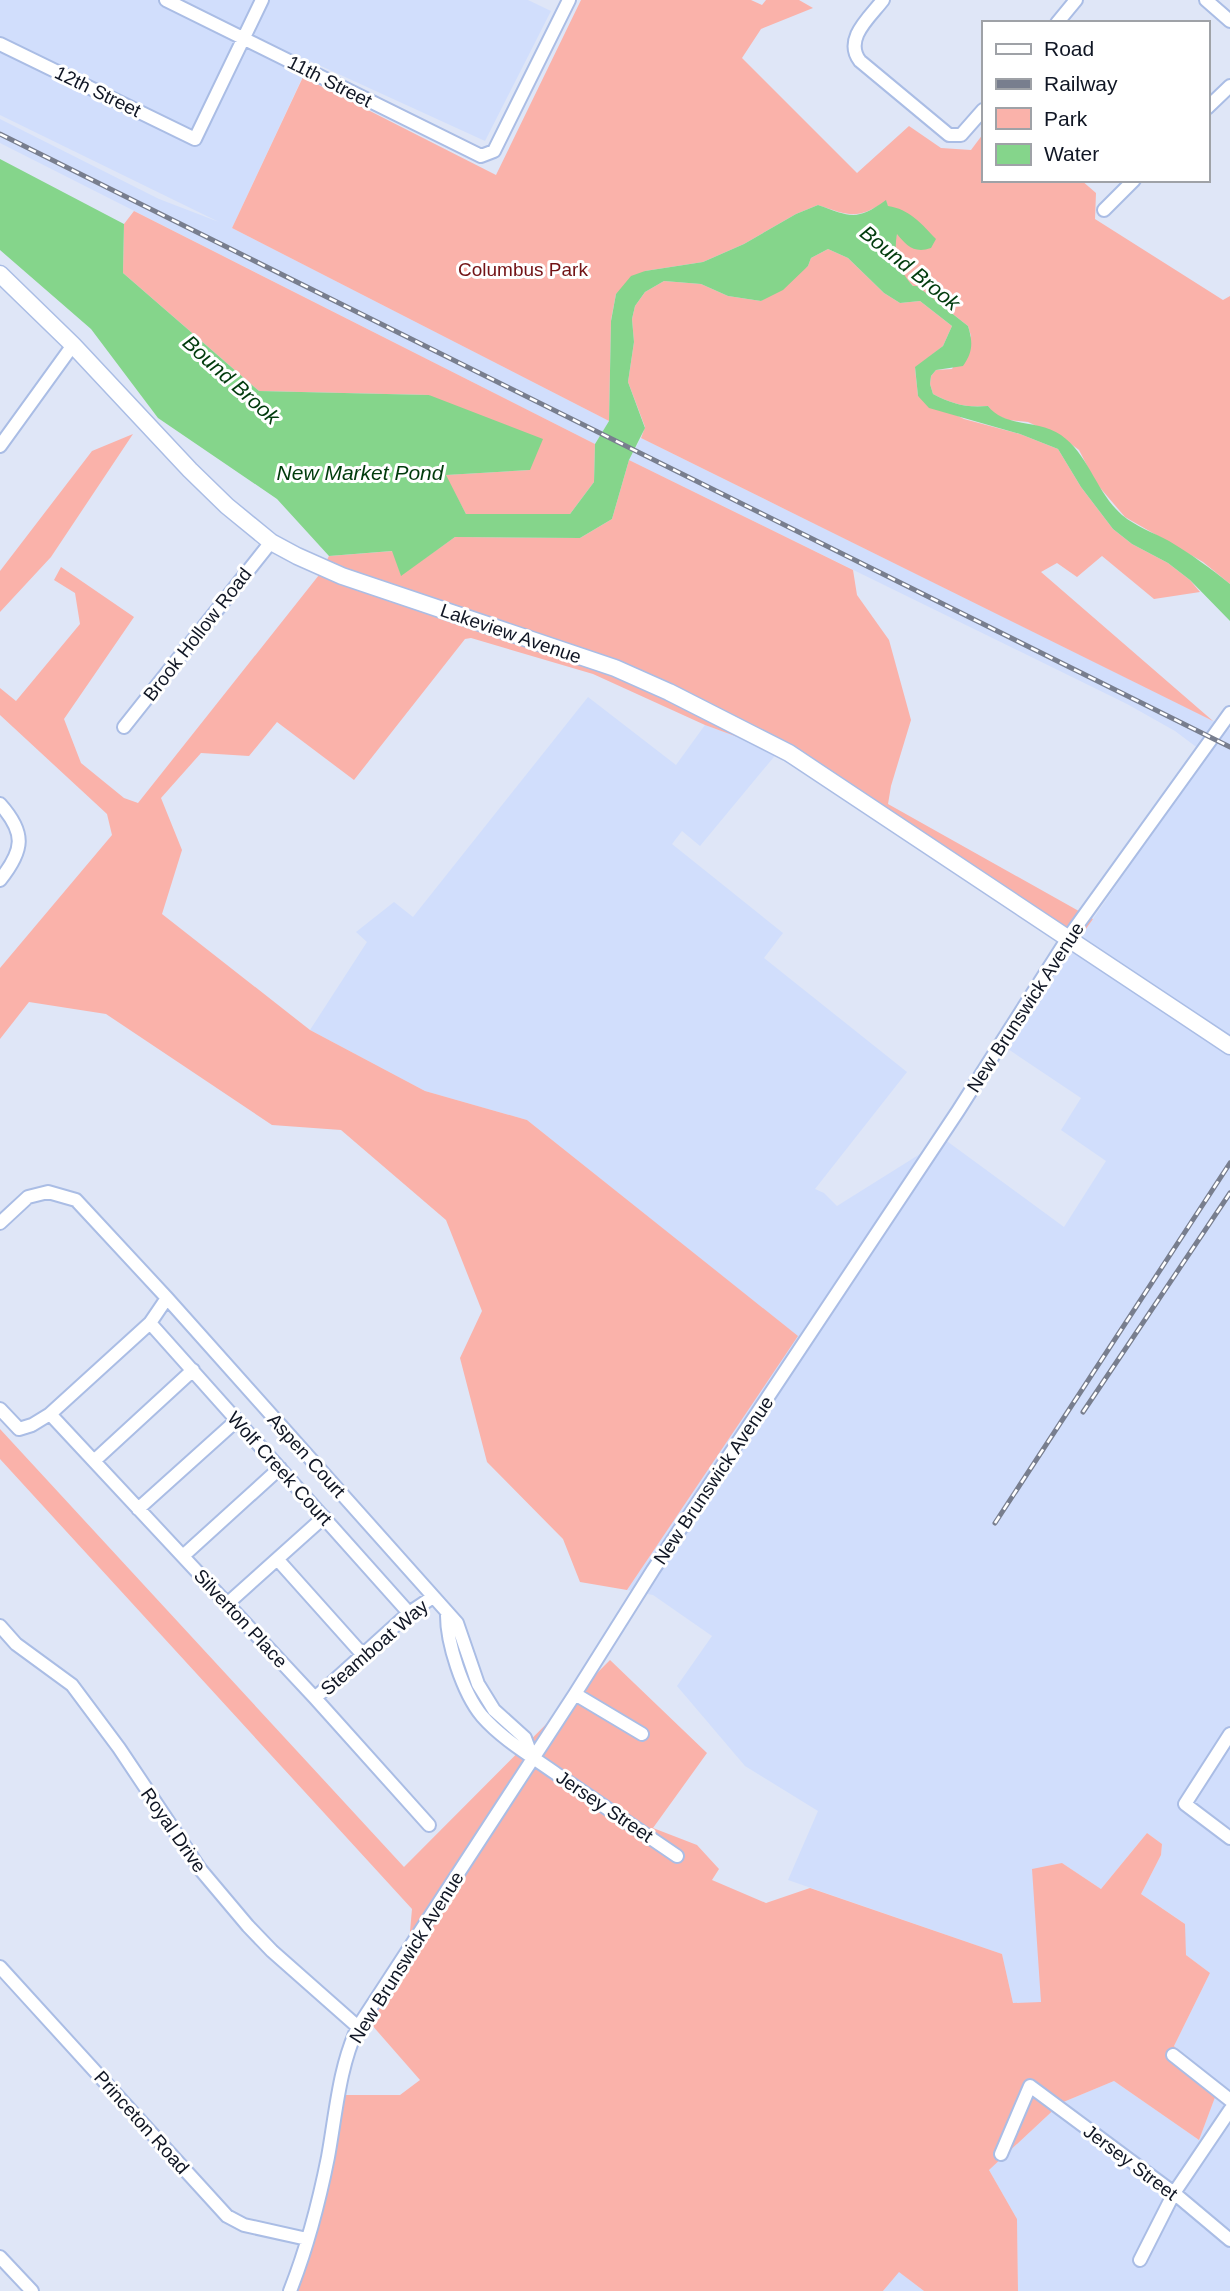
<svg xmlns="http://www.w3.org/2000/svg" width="1230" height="2291" viewBox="0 0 1230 2291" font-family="Helvetica,sans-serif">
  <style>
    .built { fill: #d1defc }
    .green { fill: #fab2aa }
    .water { fill: #85d58b }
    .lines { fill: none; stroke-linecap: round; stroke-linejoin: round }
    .minor-casing { stroke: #aabde5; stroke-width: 16 }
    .major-casing { stroke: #aabde5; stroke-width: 19 }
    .minor { stroke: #fff; stroke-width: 12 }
    .major { stroke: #fff; stroke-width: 16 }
    .rail-casing { stroke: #787e8e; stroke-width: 5 }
    .rail { stroke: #fff; stroke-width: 2.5; stroke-dasharray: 8; stroke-linecap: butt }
    .labels { text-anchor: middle; stroke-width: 6; stroke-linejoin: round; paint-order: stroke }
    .street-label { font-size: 19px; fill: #101624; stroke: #fff }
    .park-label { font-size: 19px; fill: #721315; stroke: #fff }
    .water-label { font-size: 21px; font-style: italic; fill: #003b0c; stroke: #fff }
  </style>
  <rect width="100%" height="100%" fill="#dfe6f7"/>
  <path class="built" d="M 0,0 L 528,0 L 551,11 L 485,141 L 310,61 L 232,228 L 609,421 L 595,444 L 0,143 L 0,119 L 159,199 L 219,222 L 0,115 Z
    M 641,438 L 1230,729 L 1230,2291 L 1018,2291 L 1017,2219 L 989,2170 L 1061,2103 L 1114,2081 L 1199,2140 L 1217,2092 L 1174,2046 L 1210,1973 L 1186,1955 L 1184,1923 L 1141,1894 L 1161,1855 L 1162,1844 L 1147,1833 L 1101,1889 L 1062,1863 L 1041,2003 L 1013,2003 L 1002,1954 L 788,1880 L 818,1811 L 745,1766 L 677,1686 L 712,1636 L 653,1595 L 627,1590 L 797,1336 L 527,1120 L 425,1091 L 310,1030 L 367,942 L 356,932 L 394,902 L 413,917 L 588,697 L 676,765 L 705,725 L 778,752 L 700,846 L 682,831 L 672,844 L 783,933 L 764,958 L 907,1072 L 815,1189 L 824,1193 L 837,1206 L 944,1139 L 1064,1227 L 1106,1161 L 1061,1130 L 1081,1098 L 1005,1047 L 1137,855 L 1199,749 L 1175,731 L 1127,704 L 629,460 Z
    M 898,2271 L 924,2291 L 883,2291 Z"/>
  <path class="green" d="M 581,0 L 751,0 L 762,5 L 766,0 L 799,0 L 813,8 L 761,29 L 742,58 L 857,173 L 909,126 L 941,148 L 971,150 L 983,134 L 983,180 L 1081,180 L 1096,193 L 1095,219 L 1223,300 L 1230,296 L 1230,584 L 1203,562 L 1125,517 L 1096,483 L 1079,450 L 1063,438 L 1028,422 L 1008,420 L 994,414 L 988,406 C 966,408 952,404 933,394 L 930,384 L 931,376 L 936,370 L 952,369 L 971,336 L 968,326 L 917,286 L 913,286 L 903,275 L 894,248 L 897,233 L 886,201 C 857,220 850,216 818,205 L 796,214 L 744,244 L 703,262 L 645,271 L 616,294 L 611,320 L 609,421 L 232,228 L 303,77 L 496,175 Z
    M 134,211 L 595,444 L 594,482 L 570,514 L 466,514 L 445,475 L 530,470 L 429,395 L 259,391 L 123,273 L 124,224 Z
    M 828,249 L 848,258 L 884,293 L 900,303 L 920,301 L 952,326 L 943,346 L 915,368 L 918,396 L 964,419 L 1020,434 L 1058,449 L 1081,487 L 1113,529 L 1132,544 L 1168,563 L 1190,580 L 1200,592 L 1154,599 L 1102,556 L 1077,577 L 1057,563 L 1041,572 L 1213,721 L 641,438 L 645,427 L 628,382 L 634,342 L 632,319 L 635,306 L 645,292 L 664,281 L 701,284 L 728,296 L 761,301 L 808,266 L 811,258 Z
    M 133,434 L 51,557 L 0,612 L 0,571 L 92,451 Z
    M 629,460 L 853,570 L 857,595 L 889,640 L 911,720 L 891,786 L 888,804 L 1093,919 L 1073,947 L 778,752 L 705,725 L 593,674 L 471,638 L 465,639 L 354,780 L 277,722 L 249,756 L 201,753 L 161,798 L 182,850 L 162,914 L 310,1030 L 425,1091 L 527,1120 L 798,1336 L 627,1590 L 580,1582 L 563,1539 L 487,1462 L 460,1358 L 482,1311 L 446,1220 L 341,1130 L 272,1125 L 106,1014 L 29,1002 L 0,1039 L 0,968 L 112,835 L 107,814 L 0,715 L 0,688 L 16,701 L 80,624 L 75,593 L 54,580 L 61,567 L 134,617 L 64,719 L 81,763 L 124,798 L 138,803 L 319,575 L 329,556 L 393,551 L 401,575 L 455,537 L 580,538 L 612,519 Z
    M 0,1429 L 404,1867 L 610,1660 L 707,1753 L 653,1828 L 697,1845 L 719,1869 L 712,1880 L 766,1903 L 810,1888 L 1002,1954 L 1013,2003 L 1041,2002 L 1032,1869 L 1062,1863 L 1101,1889 L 1147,1833 L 1162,1844 L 1161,1855 L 1141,1894 L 1185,1924 L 1186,1955 L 1210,1973 L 1174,2046 L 1217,2092 L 1199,2140 L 1114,2081 L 1061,2103 L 989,2170 L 1017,2219 L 1018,2291 L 924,2291 L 899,2272 L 883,2291 L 293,2291 L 336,2095 L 400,2095 L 420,2080 L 364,2016 L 408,1954 L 412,1909 L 0,1459 Z"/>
  <path class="water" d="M 0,159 L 124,224 L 123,273 L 259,391 L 429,395 L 543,439 L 530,470 L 446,475 L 466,514 L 570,514 L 594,482 L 595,444 L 609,421 L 611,321 L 616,294 L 631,276 L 645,271 L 703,262 L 744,244 L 796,214 L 818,205 C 851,217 857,221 886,200 L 888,206 C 909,209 922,224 936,239 L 931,248 C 914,254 906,245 897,234 C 893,254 899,271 913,286 L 917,286 L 968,326 C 973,342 973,352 963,366 L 936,370 L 931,376 L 930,384 L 933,394 C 952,404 966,408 988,406 C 1005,428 1038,419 1061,435 C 1089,455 1096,492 1122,515 C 1135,526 1154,533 1169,541 C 1191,554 1210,568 1230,584 L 1230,621 L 1190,580 L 1168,563 L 1132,544 L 1113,529 L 1081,487 L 1058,449 L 1020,434 L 929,408 L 918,396 L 915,367 L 943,346 L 952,326 L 920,301 L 900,303 L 884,293 L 848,258 L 828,249 L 811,258 L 808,266 L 783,290 L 761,301 L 728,296 L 701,284 L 664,281 L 645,292 L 635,306 L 632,319 L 634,342 L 628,382 L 645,428 L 629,460 L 612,519 L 580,538 L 455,537 L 401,576 L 392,551 L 329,556 L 277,499 L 158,418 L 91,329 L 0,250 Z"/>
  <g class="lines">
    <g class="minor-casing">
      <path id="minor" d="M 166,0 L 481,156 L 494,151 L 569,0
        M 883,0 C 870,17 843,39 860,61 L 949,135 L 961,135 L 983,110
        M 1206,0 L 1230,21
        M 1057,23 L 1076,0
        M 0,44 L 195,139 L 262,0
        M 1207,108 L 1230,86
        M 1104,210 L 1134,180
        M 0,446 L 73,345
        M 124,727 L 271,542
        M 0,804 C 26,833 24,850 0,880
        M 0,1223 L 28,1197 L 48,1192 L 76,1200 L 167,1298 L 457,1623 L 478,1684 L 494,1710 L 525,1738 L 532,1757
        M 150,1323 L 409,1613
        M 0,1409 L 19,1429 L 32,1425 L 50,1414 L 150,1323 L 167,1298
        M 50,1414 L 315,1698 L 429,1825
        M 94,1461 L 193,1370
        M 138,1509 L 237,1420
        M 183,1556 L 280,1468
        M 278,1560 L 363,1655
        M 227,1604 L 324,1517
        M 447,1612 C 446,1642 463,1693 482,1716 C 503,1740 533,1757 558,1775 C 598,1802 638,1829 677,1856
        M 0,1626 L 16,1644 L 72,1685 L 119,1748 L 200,1869 L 248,1926 L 272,1951 L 358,2027
        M 575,1694 L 642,1734
        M 315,1698 L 409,1613 L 433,1597
        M 1230,1734 L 1185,1804 L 1230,1838
        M 0,1967 L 227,2216 L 244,2225 L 307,2239
        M 1173,2055 L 1230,2100
        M 1001,2154 L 1030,2086 L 1174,2193 L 1230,2240
        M 0,2257 L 32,2291
        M 1140,2260 L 1174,2193 L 1230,2110
        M 290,2291 C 307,2248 319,2202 328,2157 C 336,2113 339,2067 358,2027 L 575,1694 L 653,1570 L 958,1111 L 1068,938 L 1230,713"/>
    </g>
    <g class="major-casing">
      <path id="major" d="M 0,274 L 73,345 L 190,470 L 227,506 L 271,542 L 297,556 L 342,576 L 615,668 L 669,692 L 789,753 L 1230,1046"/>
    </g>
    <use href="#minor" class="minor"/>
    <use href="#major" class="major"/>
    <g class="rail-casing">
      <path id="rail" d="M 0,134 L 1230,747
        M 1083,1412 L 1230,1193
        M 995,1523 L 1230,1163"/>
    </g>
    <use href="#rail" class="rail"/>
  </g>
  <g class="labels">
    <g class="street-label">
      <text transform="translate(330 81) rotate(27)" y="7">11th Street</text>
      <text transform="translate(98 91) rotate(26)" y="7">12th Street</text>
      <text transform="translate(511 633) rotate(19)" y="7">Lakeview Avenue</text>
      <text transform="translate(197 634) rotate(-52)" y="7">Brook Hollow Road</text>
      <text transform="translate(1025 1007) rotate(-57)" y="7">New Brunswick Avenue</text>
      <text transform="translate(307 1455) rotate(48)" y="7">Aspen Court</text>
      <text transform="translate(280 1468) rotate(48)" y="7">Wolf Creek Court</text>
      <text transform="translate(713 1480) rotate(-56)" y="7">New Brunswick Avenue</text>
      <text transform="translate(241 1618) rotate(47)" y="7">Silverton Place</text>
      <text transform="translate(374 1647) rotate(-41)" y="7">Steamboat Way</text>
      <text transform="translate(605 1806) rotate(34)" y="7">Jersey Street</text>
      <text transform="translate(174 1830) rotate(55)" y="7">Royal Drive</text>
      <text transform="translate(406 1957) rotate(-58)" y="7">New Brunswick Avenue</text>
      <text transform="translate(142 2122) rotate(48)" y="7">Princeton Road</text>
      <text transform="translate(1131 2162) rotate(37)" y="7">Jersey Street</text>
    </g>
    <g class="park-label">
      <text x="523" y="276">Columbus Park</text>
    </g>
    <g class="water-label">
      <text transform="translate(910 268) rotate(39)" y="7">Bound Brook</text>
      <text transform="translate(231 380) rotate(42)" y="7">Bound Brook</text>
      <text x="360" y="480">New Market Pond</text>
    </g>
  </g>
  <rect x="982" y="21" width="228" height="161" fill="#ffffff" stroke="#9fa2a7" stroke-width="2"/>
  <rect x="996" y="44" width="35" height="10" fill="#ffffff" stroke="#9fa2a7" stroke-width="2"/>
  <text x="1044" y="56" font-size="21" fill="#101624">Road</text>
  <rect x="996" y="79" width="35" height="10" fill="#787e8e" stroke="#9fa2a7" stroke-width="2"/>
  <text x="1044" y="91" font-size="21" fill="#101624">Railway</text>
  <rect x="996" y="108" width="35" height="21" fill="#fab2aa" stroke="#9fa2a7" stroke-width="2"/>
  <text x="1044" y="126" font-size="21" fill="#101624">Park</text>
  <rect x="996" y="144" width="35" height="21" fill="#85d58b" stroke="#9fa2a7" stroke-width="2"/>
  <text x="1044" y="161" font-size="21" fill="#101624">Water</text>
</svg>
